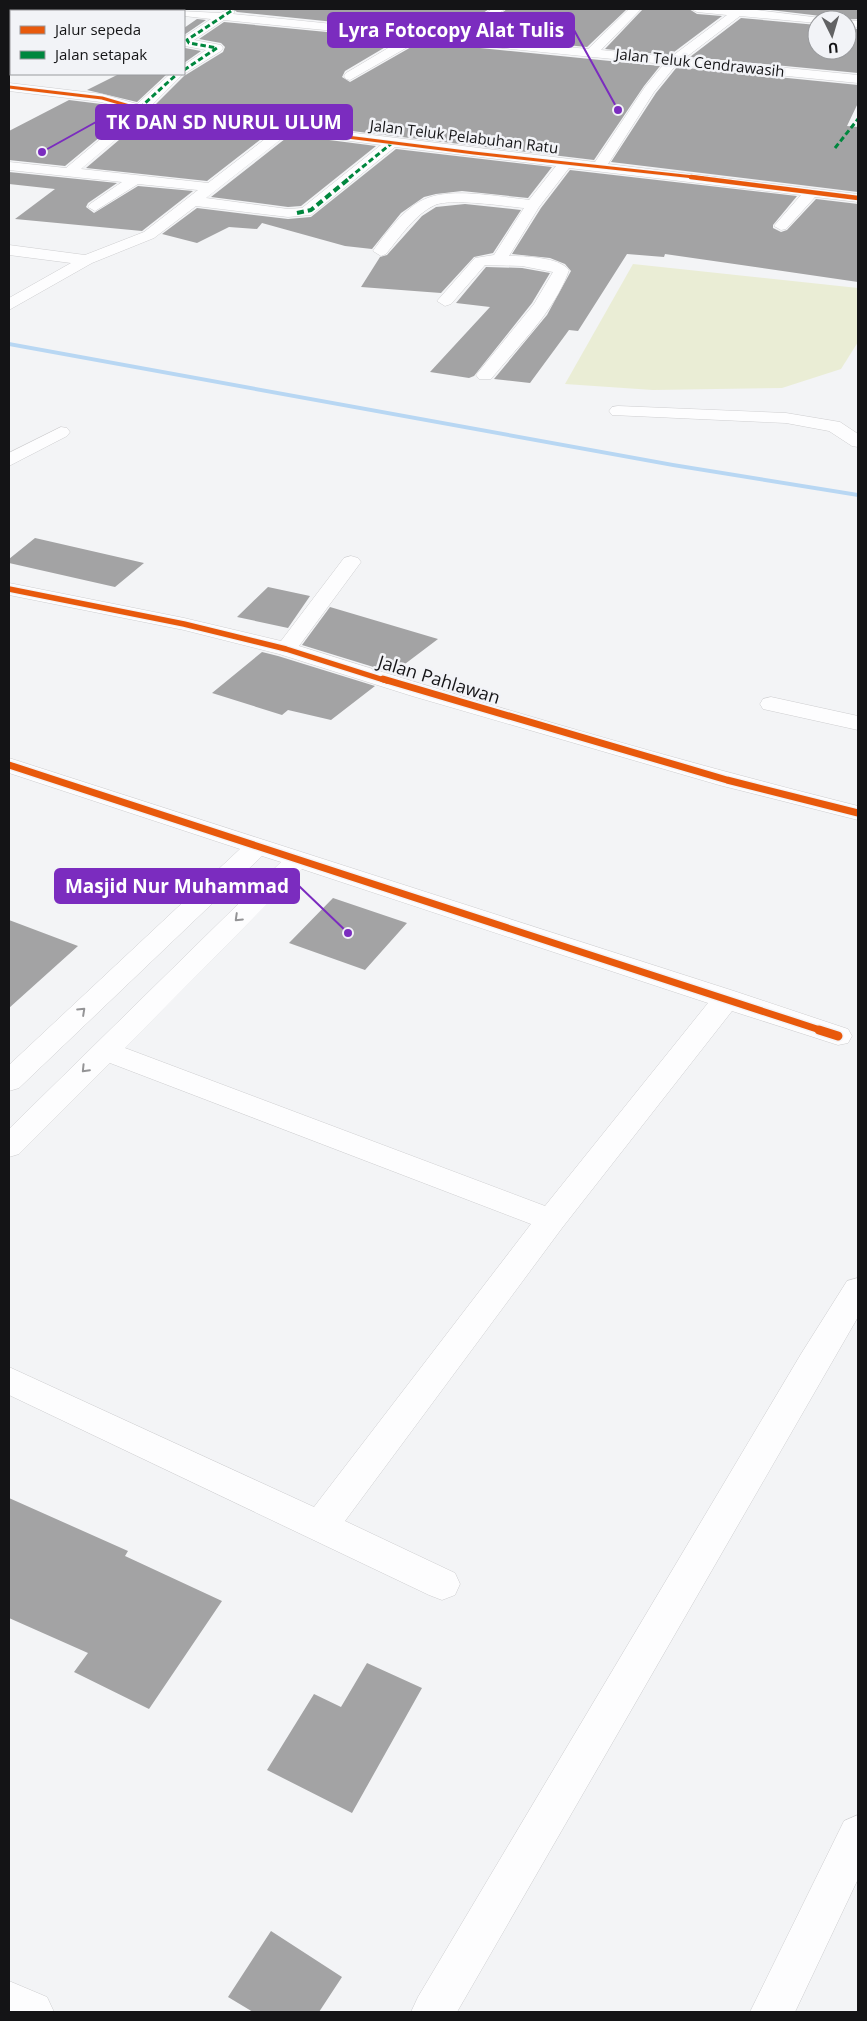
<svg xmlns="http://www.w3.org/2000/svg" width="867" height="2021" viewBox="0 0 867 2021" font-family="'Open Sans',sans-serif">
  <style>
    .green { fill: #eaedd5 }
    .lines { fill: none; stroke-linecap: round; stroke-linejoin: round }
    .stream { fill: #b8d7f3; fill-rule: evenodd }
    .building { fill: #a3a3a4 }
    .minor-casing { stroke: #ceced0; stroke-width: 1 }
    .minor { fill: #fdfdfe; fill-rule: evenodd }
    .quiet-far1 { stroke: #00873e; stroke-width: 3; stroke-dasharray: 5.5 3; stroke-linecap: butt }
    .quiet { stroke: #00873e; stroke-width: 4; stroke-dasharray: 7 4; stroke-linecap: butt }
    .cycleway-far4-casing { stroke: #f2f3f7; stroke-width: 4.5 }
    .cycleway-far3-casing { stroke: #f2f3f7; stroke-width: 6 }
    .cycleway-far2-casing { stroke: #f2f3f7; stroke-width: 8 }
    .cycleway-far1-casing { stroke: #f2f3f7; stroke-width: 10 }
    .cycleway-casing { stroke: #f2f3f7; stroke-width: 12 }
    .cycleway-far4 { stroke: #e8590c; stroke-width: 3 }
    .cycleway-far3 { stroke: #e8590c; stroke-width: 4.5 }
    .cycleway-far2 { stroke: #e8590c; stroke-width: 5.5 }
    .cycleway-far1 { stroke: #e8590c; stroke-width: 7 }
    .cycleway { stroke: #e8590c; stroke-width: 9 }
    .oneway { stroke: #949496 }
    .labels { text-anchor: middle; stroke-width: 5; stroke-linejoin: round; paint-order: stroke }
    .far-street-label { font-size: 15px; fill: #141416; stroke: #f2f3f7 }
    .street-label { font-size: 18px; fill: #141416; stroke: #f2f3f7 }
    .leader { fill: none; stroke: #7b2cbf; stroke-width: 2 }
    .callout-dot { fill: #7b2cbf; stroke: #f2f3f7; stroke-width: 2 }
    .callout { fill: #7b2cbf; stroke: #7b2cbf; stroke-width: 2 }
    .callout-label { font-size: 19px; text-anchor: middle; font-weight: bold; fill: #fff }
  </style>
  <rect width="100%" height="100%" fill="#f3f4f6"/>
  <path class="green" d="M 633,264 L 858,288 L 858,342 L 841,369 L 782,388 L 653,390 L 565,384 Z"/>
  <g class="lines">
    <path class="stream" d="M 9,342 L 673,463 L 858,493 L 858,497 L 673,467 L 9,346 Z"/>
  </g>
  <path class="building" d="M 233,9 L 489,9 L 452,34 L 237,12 Z
    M 507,9 L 627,9 L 587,47 L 470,36 Z
    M 643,9 L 689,9 L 697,14 L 722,16 L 670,55 L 605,49 Z
    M 762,9 L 858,9 L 858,19 L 825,20 L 821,16 Z
    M 741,18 L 817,25 L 817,50 L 847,50 L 847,28 L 858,29 L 858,73 L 690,57 Z
    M 197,19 L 206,20 L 184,35 L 184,28 Z
    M 224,22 L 399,39 L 345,71 L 342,77 L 350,82 L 420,42 L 660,66 L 644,86 L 594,160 L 153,107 L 184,76 L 223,52 L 225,47 L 221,43 L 199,39 Z
    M 184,47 L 185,48 L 201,51 L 184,63 Z
    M 677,67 L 858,85 L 858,103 L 847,126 L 858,127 L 858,192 L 611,162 L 656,93 Z
    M 119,74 L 167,74 L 137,102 L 87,90 Z
    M 69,100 L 101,104 L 130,112 L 65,166 L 9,160 L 9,131 Z
    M 146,117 L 150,118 L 269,133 L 207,181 L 86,168 Z
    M 290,135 L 376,146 L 301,206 L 288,207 L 211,197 Z
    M 396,149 L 552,167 L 528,198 L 462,191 L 436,194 L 424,197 L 401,213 L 372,249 L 345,246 L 262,223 L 257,229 L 229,227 L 197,243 L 162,234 L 197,208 L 288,219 L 311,217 Z
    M 570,170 L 797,196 L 773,225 L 773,228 L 781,232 L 787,230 L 816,199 L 858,204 L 858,282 L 665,254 L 664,257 L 627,254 L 578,331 L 569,330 L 530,383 L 494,379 L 547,315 L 571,271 L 565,264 L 550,258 L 512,254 L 541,208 Z
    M 9,172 L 117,183 L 88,203 L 86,207 L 94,213 L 138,186 L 193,191 L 142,231 L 15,219 L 55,189 L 9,184 Z
    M 465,204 L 521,210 L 493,253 L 474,257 L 441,293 L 361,287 L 380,257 L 387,255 L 422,216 L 436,207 Z
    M 486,267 L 522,268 L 550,273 L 532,303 L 474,376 L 469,378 L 430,372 L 490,307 L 456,303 Z
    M 35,538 L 144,563 L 115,587 L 9,563 L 9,559 Z
    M 268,587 L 310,596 L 288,628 L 237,617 Z
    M 330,607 L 438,639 L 393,673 L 302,645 Z
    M 262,652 L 278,656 L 375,686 L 331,720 L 288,710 L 282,715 L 212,693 Z
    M 333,898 L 407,923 L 365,970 L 289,943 Z
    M 9,920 L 78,946 L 9,1008 Z
    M 9,1498 L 128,1551 L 125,1556 L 222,1601 L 149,1709 L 74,1672 L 88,1653 L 9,1618 Z
    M 367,1663 L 422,1688 L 352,1813 L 267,1770 L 314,1694 L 341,1707 Z
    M 271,1931 L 342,1977 L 319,2012 L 253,2012 L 228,1997 Z"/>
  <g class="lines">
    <g class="minor-casing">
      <path id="minor" d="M 122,9 L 163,9 L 165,11 L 124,11 Z
        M 230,9 L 235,12 L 233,14 L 452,36 L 492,9 L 505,9 L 465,37 L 588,49 L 629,9 L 641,9 L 601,50 L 671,57 L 727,15 L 697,12 L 691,9 L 749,9 L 821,18 L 823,20 L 817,20 L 817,23 L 740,16 L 685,58 L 858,75 L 858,83 L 676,65 L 654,92 L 608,164 L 858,194 L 858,202 L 815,197 L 786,229 L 781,230 L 774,226 L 801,195 L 569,168 L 539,207 L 509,256 C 524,256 559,257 569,270 C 555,311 518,346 491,379 L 479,379 L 476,375 L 534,304 L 553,272 L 522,266 L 485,265 L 451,304 L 445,306 L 437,301 L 475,258 L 494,255 L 524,208 C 504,206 451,198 435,205 C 415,214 400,237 386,254 L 381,256 L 373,251 C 386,233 404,208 425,199 C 452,187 500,197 529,200 L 556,166 L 395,147 L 311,215 L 288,217 L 196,206 L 154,238 L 92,263 L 9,310 L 9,298 L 71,263 L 9,255 L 9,245 L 85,255 L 144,232 L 198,190 L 138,184 L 95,211 L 88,207 L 90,204 L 122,182 L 9,170 L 9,162 L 66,168 L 134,111 L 101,102 L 9,91 L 9,83 L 102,94 L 137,104 L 170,74 L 183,74 L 149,108 L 595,162 L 645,87 L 664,64 L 420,40 L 350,80 L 346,79 L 344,76 L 346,73 L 405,38 L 224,20 L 194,40 L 221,45 L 223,48 L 221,51 L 184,74 L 184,65 L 206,50 L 185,46 L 184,37 L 211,19 L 184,16 L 184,11 L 180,11 L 220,13 ZM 145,115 L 150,116 L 274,132 L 208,183 L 81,169 ZM 289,133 L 381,145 L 302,208 L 288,209 L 206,198 Z
        M 845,20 L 858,21 L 858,27 L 847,26 L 847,20 Z
        M 618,406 L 786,413 L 840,422 L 858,434 L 858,447 L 852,446 L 829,431 L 786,423 L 612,415 L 609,411 L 612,407 Z
        M 61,427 L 67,428 L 70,432 L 67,436 L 9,466 L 9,453 Z
        M 351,556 L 358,558 L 361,562 L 299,646 C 484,704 670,759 858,806 L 858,820 L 719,785 L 412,696 L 279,654 L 184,630 L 9,595 L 9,583 L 184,618 L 281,641 L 344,558 Z
        M 771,697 L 858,716 L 858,730 L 763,709 L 760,704 L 763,699 Z
        M 9,758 L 737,992 L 848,1029 L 852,1036 L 848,1043 L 838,1045 L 732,1011 L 562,1228 L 345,1521 L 455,1573 L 460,1584 L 455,1595 L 442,1600 L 429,1595 L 9,1395 L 9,1367 L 314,1507 L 531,1224 L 110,1063 L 19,1154 L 9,1157 L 9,1129 L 281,862 L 262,856 L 19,1088 L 9,1091 L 9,1065 L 240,849 L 9,773 ZM 302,869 L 708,1003 L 545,1206 L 125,1048 Z
        M 858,1278 L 858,1317 L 457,2012 L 411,2012 L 418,1997 L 801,1354 L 847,1281 Z
        M 858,1815 L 858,1879 L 795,2012 L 750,2012 L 844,1821 Z
        M 9,1981 L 47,1997 L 54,2012 L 9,2012 Z"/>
    </g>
    <use href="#minor" class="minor"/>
    <path class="quiet-far1" d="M 184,70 L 217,48 L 189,43 L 187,40 L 234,9
      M 143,110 L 143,105 L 177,74
      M 835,148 L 858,119
      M 349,178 L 392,143"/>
    <path class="quiet" d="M 297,213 L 311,210 L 351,177"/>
    <g class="cycleway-far4-casing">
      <path id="cycleway-far4" d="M 9,87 L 102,98 L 150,112 L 474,153 L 703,178"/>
    </g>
    <g class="cycleway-far3-casing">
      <path id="cycleway-far3" d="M 691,177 L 858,198"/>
    </g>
    <g class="cycleway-far2-casing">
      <path id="cycleway-far2" d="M 9,589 L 184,624 L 286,649 L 387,681"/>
    </g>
    <g class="cycleway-far1-casing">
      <path id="cycleway-far1" d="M 383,679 L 727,780 L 858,813
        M 9,765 L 823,1031"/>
    </g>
    <g class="cycleway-casing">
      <path id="cycleway" d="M 819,1030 L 838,1036"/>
    </g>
    <use href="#cycleway-far4" class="cycleway-far4"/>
    <use href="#cycleway-far3" class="cycleway-far3"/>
    <use href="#cycleway-far2" class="cycleway-far2"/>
    <use href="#cycleway-far1" class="cycleway-far1"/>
    <use href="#cycleway" class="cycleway"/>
  </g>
  <defs><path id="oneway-chevron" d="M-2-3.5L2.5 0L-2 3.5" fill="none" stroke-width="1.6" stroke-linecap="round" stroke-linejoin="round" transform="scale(1.25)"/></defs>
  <g class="oneway">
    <use href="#oneway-chevron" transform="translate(238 918) rotate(136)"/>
    <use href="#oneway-chevron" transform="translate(82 1011) rotate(-43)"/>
    <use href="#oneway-chevron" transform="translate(85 1069) rotate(134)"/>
  </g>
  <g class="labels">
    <g class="far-street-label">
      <text transform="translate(700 63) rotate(6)" y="5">Jalan Teluk Cendrawasih</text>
      <text transform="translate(464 137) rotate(7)" y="5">Jalan Teluk Pelabuhan Ratu</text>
    </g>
    <g class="street-label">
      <text transform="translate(439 680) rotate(17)" y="6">Jalan Pahlawan</text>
    </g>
  </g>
  <path class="leader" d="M618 110L574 30M42 152L96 122M348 933L299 886"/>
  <g class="callout-dot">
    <circle cx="618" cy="110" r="5"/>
    <circle cx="42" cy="152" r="5"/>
    <circle cx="348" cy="933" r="5"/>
  </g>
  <g class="callout">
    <rect x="328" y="13" width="246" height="34" rx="5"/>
    <rect x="96" y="105" width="256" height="34" rx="5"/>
    <rect x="55" y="869" width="244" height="34" rx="5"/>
  </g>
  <g class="callout-label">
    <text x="451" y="37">Lyra Fotocopy Alat Tulis</text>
    <text x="224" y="129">TK DAN SD NURUL ULUM</text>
    <text x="177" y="893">Masjid Nur Muhammad</text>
  </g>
  <rect width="867" height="2021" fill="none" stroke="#141416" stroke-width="20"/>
  <rect x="10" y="10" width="175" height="65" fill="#f2f3f7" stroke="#999a9d"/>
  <rect x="20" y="26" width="25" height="8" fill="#e8590c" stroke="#999a9d"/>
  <text x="55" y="35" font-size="15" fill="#141416">Jalur sepeda</text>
  <rect x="20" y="51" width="25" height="8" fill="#00873e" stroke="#999a9d"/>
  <text x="55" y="60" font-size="15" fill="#141416">Jalan setapak</text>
  <g transform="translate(832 35) rotate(175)"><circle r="24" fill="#f2f3f7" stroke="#999a9d"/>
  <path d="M0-4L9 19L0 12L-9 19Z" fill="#626264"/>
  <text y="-8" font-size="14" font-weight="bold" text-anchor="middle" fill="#141416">U</text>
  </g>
</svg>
